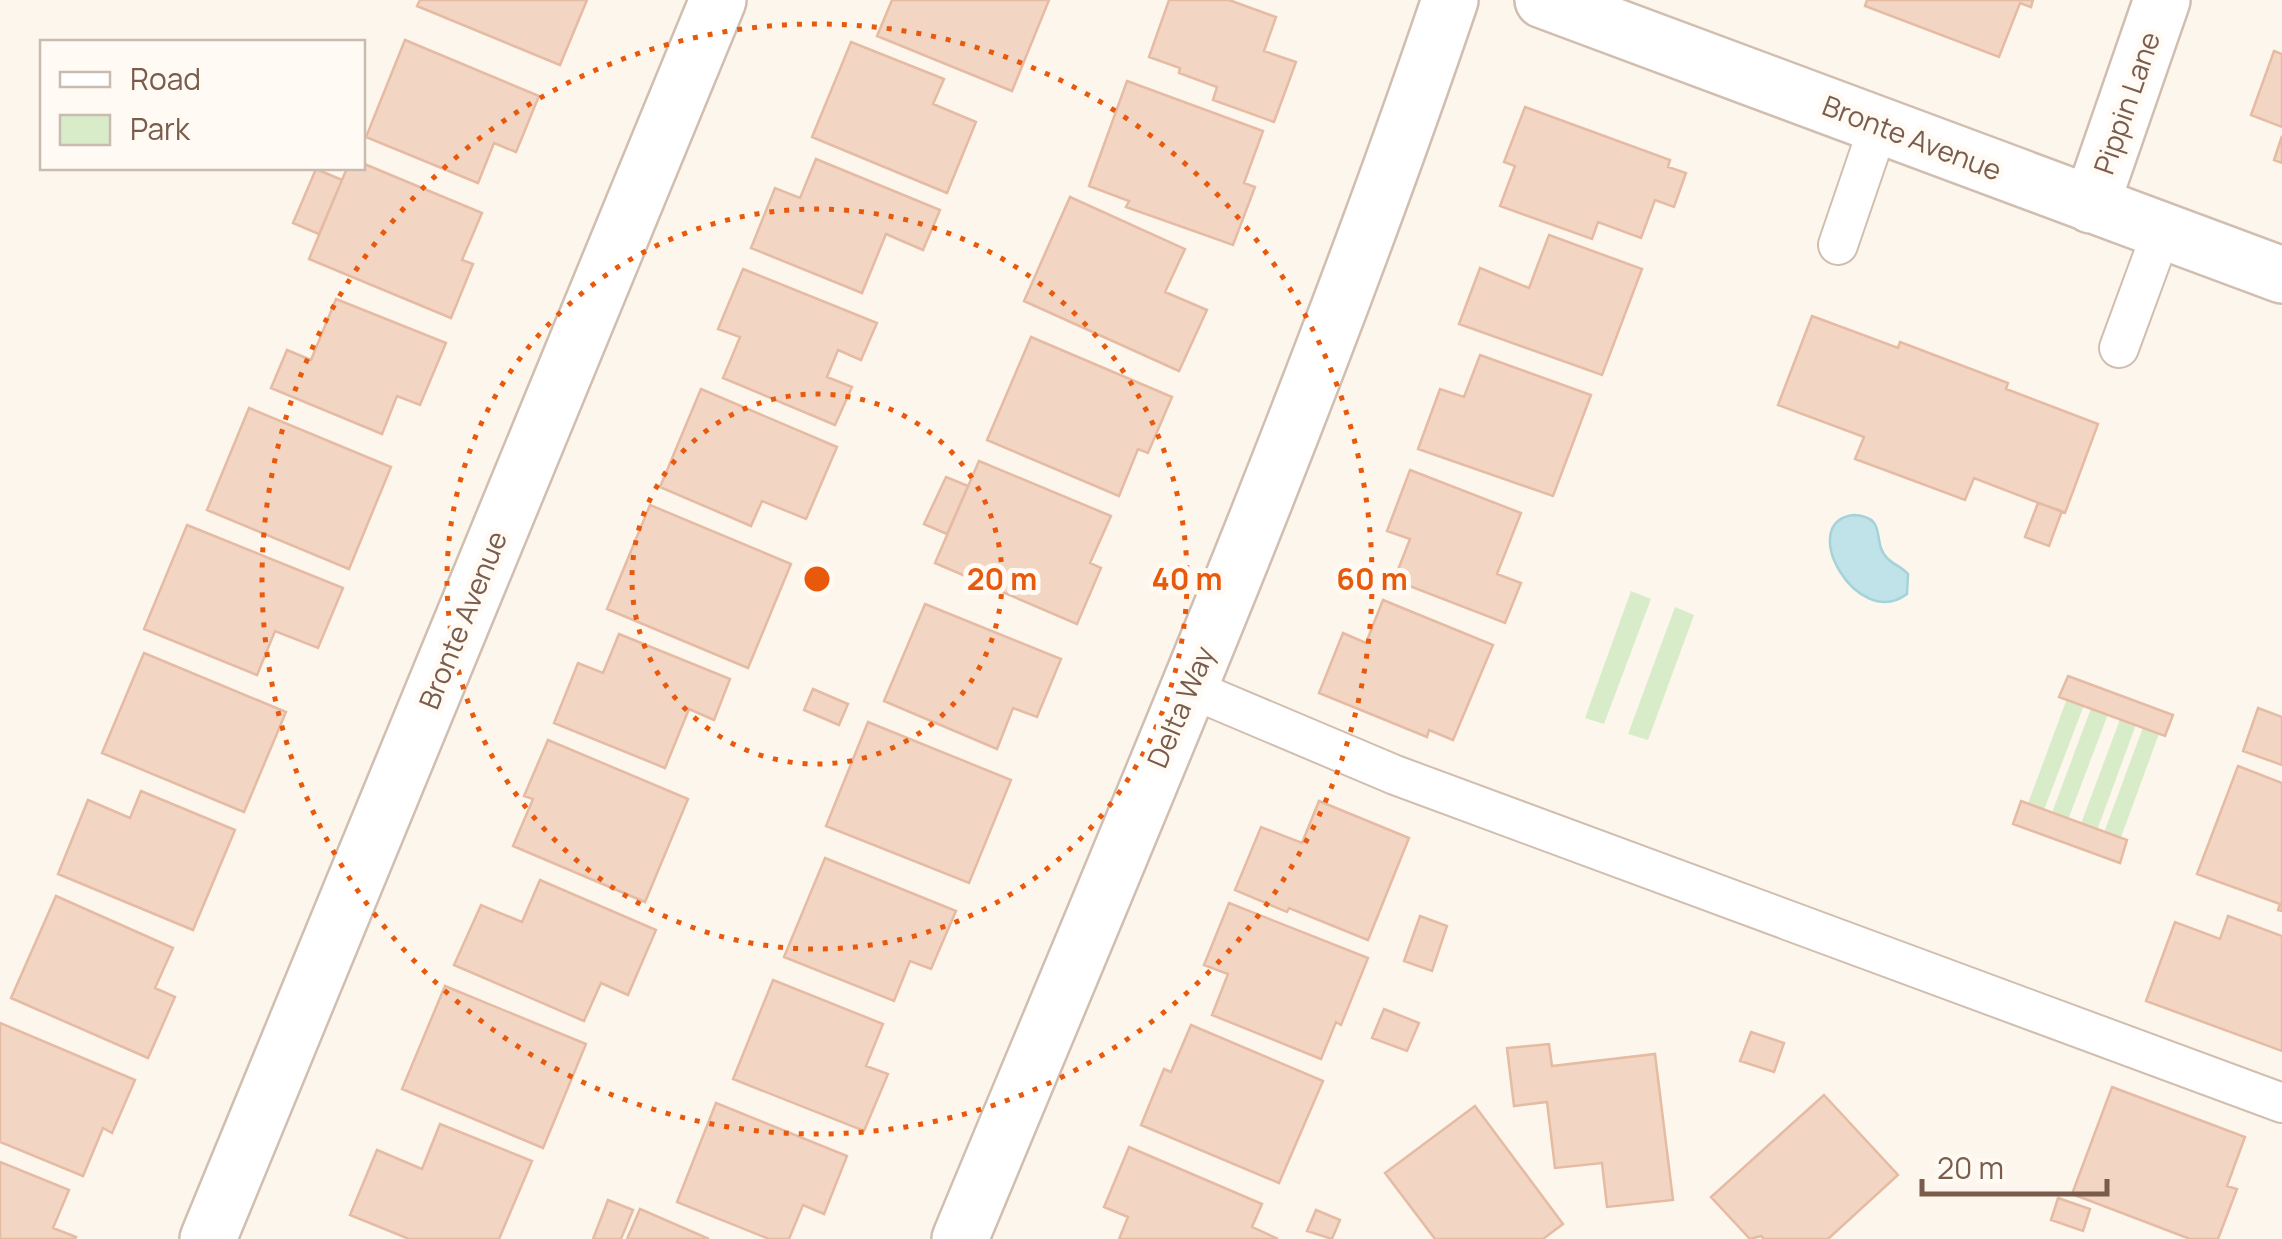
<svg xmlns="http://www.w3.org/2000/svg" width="2282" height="1239" viewBox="0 0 2282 1239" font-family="Manrope,sans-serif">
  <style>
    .green { fill: #d8ecc9 }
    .water { fill: #bfe3e8; stroke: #a5d3da; stroke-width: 2.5 }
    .building { fill: #f3d5c3; stroke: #e6bba3; stroke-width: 2.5 }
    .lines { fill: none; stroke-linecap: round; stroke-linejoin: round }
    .service-casing { stroke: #d1beb0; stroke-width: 42 }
    .minor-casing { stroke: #d1beb0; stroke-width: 60 }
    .service { stroke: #fff; stroke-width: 38 }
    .minor { stroke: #fff; stroke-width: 55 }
    .ring { fill: none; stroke: #e8590c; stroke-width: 5; stroke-dasharray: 5 10 }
    .labels { text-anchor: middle; stroke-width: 10; stroke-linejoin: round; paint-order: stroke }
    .street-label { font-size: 28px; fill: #7a5c4d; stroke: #fffaf3 }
    .centre { fill: #e8590c; stroke: #fffaf3; stroke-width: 5 }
    .ring-label { font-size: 30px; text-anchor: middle; font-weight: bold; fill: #e8590c; stroke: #fffaf3; stroke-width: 10; stroke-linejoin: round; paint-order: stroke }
  </style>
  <rect width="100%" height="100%" fill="#fdf6ec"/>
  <path class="green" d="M 1631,591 L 1651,599 L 1604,724 L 1585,718 Z
    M 1675,607 L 1694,615 L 1648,740 L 1628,734 Z
    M 2072,685 L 2089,692 L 2039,823 L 2023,817 Z
    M 2096,695 L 2113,701 L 2063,833 L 2047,826 Z
    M 2125,706 L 2141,711 L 2092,844 L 2076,837 Z
    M 2148,714 L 2164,720 L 2116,851 L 2099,846 Z"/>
  <path class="water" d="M 1854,515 C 1889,517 1871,542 1887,558 C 1894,565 1902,567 1908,574 L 1907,594 C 1857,632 1795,521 1854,515 Z"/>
  <path class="building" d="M 420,0 L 587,0 L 560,65 L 417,6 Z
    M 892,0 L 1049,0 L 1012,91 L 877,36 Z
    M 1169,0 L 1229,0 L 1276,17 L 1264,51 L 1296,62 L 1274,122 L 1213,100 L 1217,87 L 1179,73 L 1180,68 L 1149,57 Z
    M 1867,0 L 2033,0 L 2031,7 L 2020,3 L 1999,57 L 1865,6 Z
    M 405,40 L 539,96 L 516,152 L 494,143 L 478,183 L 366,137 Z
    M 851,42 L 944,79 L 933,104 L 976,122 L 947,193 L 812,137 Z
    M 2274,51 L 2282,54 L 2282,127 L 2251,115 Z
    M 1127,81 L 1263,131 L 1244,183 L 1255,187 L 1233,245 L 1126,207 L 1129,201 L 1089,186 Z
    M 1525,107 L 1670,160 L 1668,167 L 1686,173 L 1674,207 L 1655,200 L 1641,238 L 1598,222 L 1592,239 L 1500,206 L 1515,166 L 1504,162 Z
    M 2282,136 L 2282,163 L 2274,160 Z
    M 816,159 L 940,210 L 923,250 L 886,234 L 862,293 L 751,248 L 775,188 L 800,198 Z
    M 362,163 L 482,213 L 462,260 L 473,264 L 451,318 L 309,259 L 347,168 L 362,168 Z
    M 316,169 L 342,180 L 319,234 L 293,223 Z
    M 1070,197 L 1185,249 L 1165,292 L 1207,310 L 1179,371 L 1024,301 Z
    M 1549,235 L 1642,269 L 1602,375 L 1459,324 L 1480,268 L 1529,288 Z
    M 743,269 L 877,323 L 861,360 L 838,350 L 827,377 L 852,387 L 835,425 L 723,378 L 740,337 L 718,329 Z
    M 336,299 L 446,343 L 420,405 L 397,396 L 382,434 L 271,388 L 287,350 L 311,360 Z
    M 1812,316 L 1898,348 L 1900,342 L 2008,383 L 2006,389 L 2098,424 L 2065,513 L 1974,478 L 1965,500 L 1909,479 L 1855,459 L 1864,437 L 1778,405 Z
    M 1031,337 L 1172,397 L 1148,453 L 1138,449 L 1119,496 L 987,440 Z
    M 1480,355 L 1591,395 L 1553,496 L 1418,449 L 1440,389 L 1464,397 Z
    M 701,389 L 837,447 L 806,519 L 762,501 L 751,526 L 660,487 Z
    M 249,408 L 391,467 L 349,569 L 207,510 Z
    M 979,461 L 1111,516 L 1090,563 L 1101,568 L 1077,624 L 935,563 Z
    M 1410,470 L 1521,513 L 1497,574 L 1521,583 L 1505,623 L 1394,580 L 1410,539 L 1387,531 Z
    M 946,477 L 968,486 L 947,534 L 924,524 Z
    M 2038,503 L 2062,511 L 2049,546 L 2025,537 Z
    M 650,505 L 791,564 L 748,668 L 607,609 Z
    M 187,525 L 343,588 L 318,648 L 275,631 L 257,675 L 144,629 Z
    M 1383,600 L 1493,645 L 1453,740 L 1429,730 L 1427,737 L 1319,693 L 1343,633 L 1366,643 Z
    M 925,604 L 1061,659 L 1037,717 L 1013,708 L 997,749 L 884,701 Z
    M 619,634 L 730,679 L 714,720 L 689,709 L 665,768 L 554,723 L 578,663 L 603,673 Z
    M 144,653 L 286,712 L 244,812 L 102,753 Z
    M 2068,676 L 2173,715 L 2165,736 L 2059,697 Z
    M 813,689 L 848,704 L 839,725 L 804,710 Z
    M 2258,708 L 2282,717 L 2282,765 L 2243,751 Z
    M 868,722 L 1011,780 L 969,883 L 826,826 Z
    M 548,740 L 688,799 L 645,902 L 513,846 L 533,799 L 524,796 Z
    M 2238,766 L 2282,783 L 2282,911 L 2278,910 L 2280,904 L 2197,874 Z
    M 141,791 L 235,830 L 193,930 L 58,874 L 88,800 L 130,818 Z
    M 1319,801 L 1409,838 L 1368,940 L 1289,908 L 1287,912 L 1235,890 L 1261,827 L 1302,843 Z
    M 2021,801 L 2127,840 L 2120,863 L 2013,824 Z
    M 825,858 L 956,911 L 931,969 L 910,961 L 894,1001 L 784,957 Z
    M 540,880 L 656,930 L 628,995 L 601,983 L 584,1021 L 454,965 L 481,905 L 522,922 Z
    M 56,896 L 173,948 L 155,988 L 175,997 L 148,1058 L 11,998 Z
    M 1229,903 L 1368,958 L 1341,1025 L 1336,1022 L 1321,1059 L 1212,1015 L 1228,974 L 1204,965 Z
    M 1420,916 L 1447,926 L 1432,971 L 1404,961 Z
    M 2228,916 L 2282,936 L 2282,1051 L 2146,1001 L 2175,922 L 2220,939 Z
    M 773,980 L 883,1024 L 866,1066 L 888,1074 L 864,1131 L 733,1079 Z
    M 445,986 L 586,1044 L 543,1148 L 402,1089 Z
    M 1384,1009 L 1419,1023 L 1407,1051 L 1372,1038 Z
    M 0,1023 L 135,1080 L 112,1133 L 103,1128 L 83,1176 L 0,1142 Z
    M 1191,1025 L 1323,1081 L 1279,1183 L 1141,1125 L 1164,1069 L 1171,1072 Z
    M 1751,1032 L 1784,1043 L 1774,1072 L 1740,1061 Z
    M 1549,1044 L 1552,1066 L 1655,1054 L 1673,1200 L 1607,1207 L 1602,1163 L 1555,1168 L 1547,1102 L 1514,1106 L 1507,1048 Z
    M 2112,1087 L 2245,1137 L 2227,1186 L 2237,1189 L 2218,1239 L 2190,1239 L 2072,1194 Z
    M 1824,1095 L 1898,1175 L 1828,1239 L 1764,1239 L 1761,1236 L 1750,1239 L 1711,1197 Z
    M 716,1103 L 847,1156 L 824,1214 L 803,1205 L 789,1239 L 769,1239 L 677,1202 Z
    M 1475,1106 L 1563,1224 L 1543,1239 L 1435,1239 L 1385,1173 Z
    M 440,1124 L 532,1161 L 499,1239 L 409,1239 L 350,1215 L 377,1150 L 422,1169 Z
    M 1129,1147 L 1262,1204 L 1252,1227 L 1278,1239 L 1119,1239 L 1128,1217 L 1104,1207 Z
    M 0,1162 L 69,1190 L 53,1228 L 76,1237 L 75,1239 L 0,1239 Z
    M 2058,1198 L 2090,1209 L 2083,1231 L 2051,1220 Z
    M 608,1200 L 633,1210 L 621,1239 L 593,1239 Z
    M 640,1209 L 709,1239 L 627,1239 Z
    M 1316,1210 L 1340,1220 L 1332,1239 L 1307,1231 Z"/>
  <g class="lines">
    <g class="service-casing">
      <path id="service" d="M 1838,245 L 1879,125
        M 2119,348 L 2162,231
        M 1189,688 L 1395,775 L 2282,1103"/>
    </g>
    <g class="minor-casing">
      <path id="minor" d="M 1543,0 L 2282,275
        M 2091,205 L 2162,0
        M 208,1239 L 718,0
        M 960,1239 C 1130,829 1307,421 1450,0"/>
    </g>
    <use href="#service" class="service"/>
    <use href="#minor" class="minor"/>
  </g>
  <g class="ring">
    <circle cx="817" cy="579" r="185"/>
    <circle cx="817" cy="579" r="370"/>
    <circle cx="817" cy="579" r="555"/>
  </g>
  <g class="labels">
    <g class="street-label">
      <text transform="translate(2127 103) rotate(-71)" y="10">Pippin Lane</text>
      <text transform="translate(1912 138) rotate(21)" y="10">Bronte Avenue</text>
      <text transform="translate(463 620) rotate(-68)" y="10">Bronte Avenue</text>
      <text transform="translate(1181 707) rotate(-67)" y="10">Delta Way</text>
    </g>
  </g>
  <circle cx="817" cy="579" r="15" class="centre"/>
  <g class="ring-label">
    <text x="1002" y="590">20 m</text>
    <text x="1187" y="590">40 m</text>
    <text x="1372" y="590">60 m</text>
  </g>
  <rect x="40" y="40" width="325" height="130" fill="#fffaf3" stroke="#cabbb1" stroke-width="2.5"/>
  <rect x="60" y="72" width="50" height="15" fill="#ffffff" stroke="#cabbb1" stroke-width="2.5"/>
  <text x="130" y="90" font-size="30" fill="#7a5c4d">Road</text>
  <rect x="60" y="115" width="50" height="30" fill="#d8ecc9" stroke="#cabbb1" stroke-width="2.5"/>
  <text x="130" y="140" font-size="30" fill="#7a5c4d">Park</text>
  <path d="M1922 1179v15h185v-15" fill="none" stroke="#7a5c4d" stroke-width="5"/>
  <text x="1937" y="1179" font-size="30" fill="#7a5c4d" stroke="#fffaf3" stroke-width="8" paint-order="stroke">20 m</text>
</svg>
